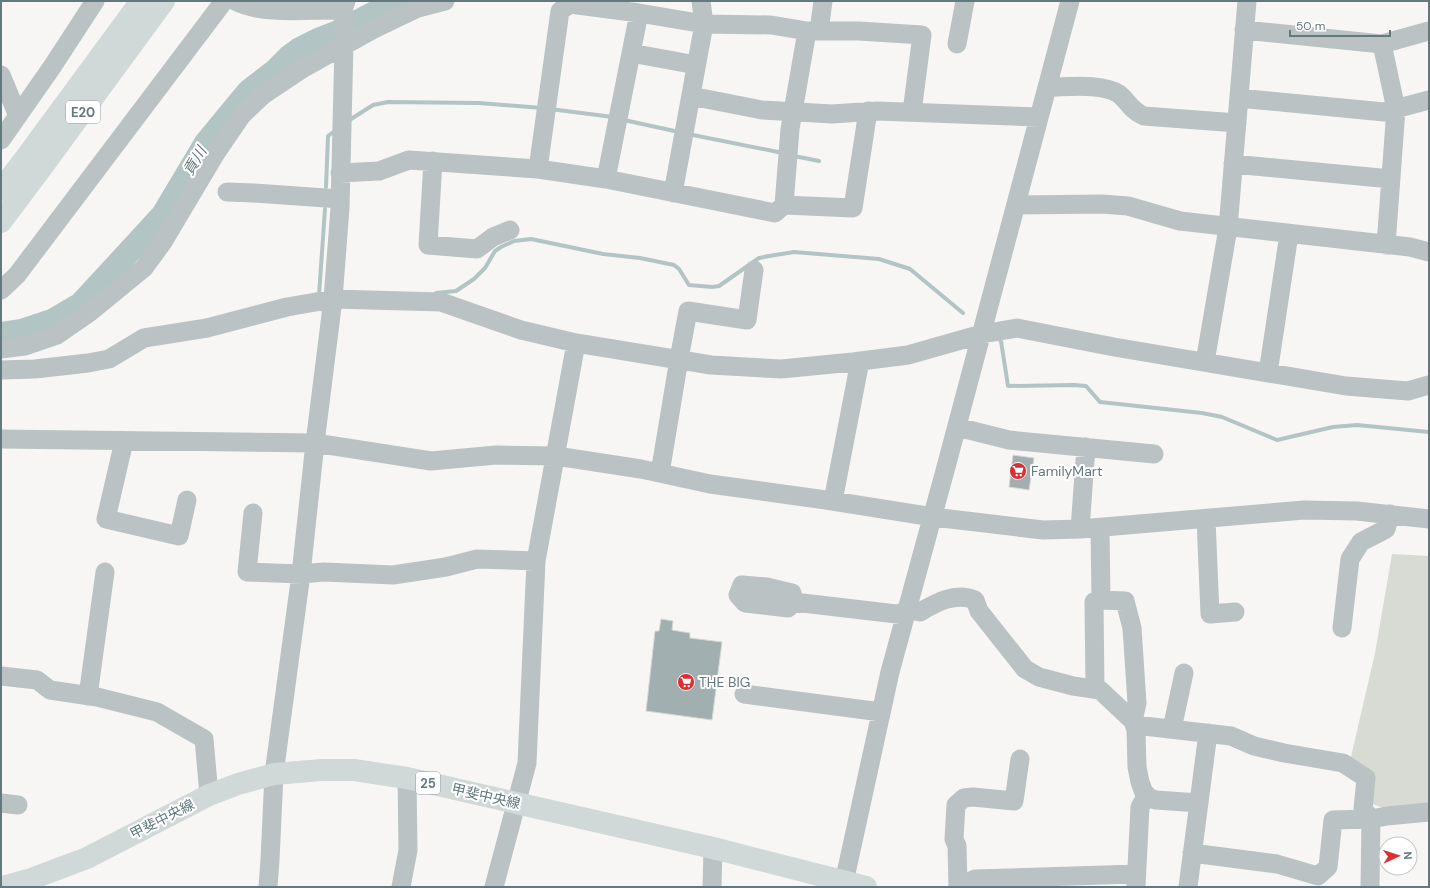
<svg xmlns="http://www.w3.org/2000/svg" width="1430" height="888" viewBox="0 0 1430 888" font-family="'DM Sans','Noto Sans JP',sans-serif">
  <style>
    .green { fill: #d8dbd3 }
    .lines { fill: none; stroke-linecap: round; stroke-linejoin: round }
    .stream { stroke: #b2c4c4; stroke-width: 4 }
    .river { stroke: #b2c4c4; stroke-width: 24 }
    .building { fill: #a2afb1; stroke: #d8d8d6 }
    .minor { stroke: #bbc2c3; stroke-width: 19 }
    .major { stroke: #d1d8d8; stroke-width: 22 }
    .highway { stroke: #d1d8d8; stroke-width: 22 }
    .labels { text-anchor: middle; stroke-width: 4; stroke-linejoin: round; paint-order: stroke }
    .shield { fill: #fff; stroke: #92a1a4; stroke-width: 1 }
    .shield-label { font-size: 13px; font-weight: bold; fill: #63797d }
    .poi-label { font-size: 14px; fill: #63797d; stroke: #fff; text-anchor: start }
    .street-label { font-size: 14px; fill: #63797d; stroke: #fff }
    .water-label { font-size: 15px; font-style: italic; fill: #5e7878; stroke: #fff }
  </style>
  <rect width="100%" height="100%" fill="#f7f6f4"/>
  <path class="green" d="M 1392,554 L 1429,556 L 1429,805 L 1383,808 L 1370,803 L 1350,761 L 1375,653 Z"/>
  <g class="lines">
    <path class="stream" d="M 550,109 L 613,117
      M 624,120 L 679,132
      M 348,121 L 373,105 L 388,102 L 479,103 L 542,108
      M 688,134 L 783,153
      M 794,156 L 819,161
      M 326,187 L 328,136 L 336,130
      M 436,293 L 456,291 L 474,279 L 485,268 L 495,251 L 501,247 L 514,241 L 531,239 L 603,254 L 640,258 L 674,265 L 679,269 L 689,285 L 712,287 L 719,286 L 759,258 L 769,256 L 794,252 L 879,259 L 910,269 L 963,313
      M 319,295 L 325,209
      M 999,339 L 1001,341 L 1008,386 L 1074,385 L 1086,386 L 1100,402 L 1202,413 L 1222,417 L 1277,440 L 1333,427 L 1357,425 L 1429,432"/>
    <path class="river" d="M 1,334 L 22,331 L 52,321 L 81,304 L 163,215 L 206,143 L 249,91 L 275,71 L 289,57 L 300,49 L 318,40 L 336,33 L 376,12 L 405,1"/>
  </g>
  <path class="building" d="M 1013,455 L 1034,458 L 1029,490 L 1009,487 Z
    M 661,619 L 673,621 L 672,630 L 690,633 L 690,638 L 722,642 L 712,720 L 646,711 L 655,631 L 659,631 Z"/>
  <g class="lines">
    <path class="minor" d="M 235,1 C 263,16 312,9 343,10
      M 1244,30 L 1382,44 L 1429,31
      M 819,31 L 823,1
      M 957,44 L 965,1
      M 1382,44 L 1396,109 L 1386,245
      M 631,53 L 696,65
      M 1,75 L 18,116
      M 1048,87 C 1068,87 1102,83 1119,94 C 1129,102 1130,110 1144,116 L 1237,123
      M 691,96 L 762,110 L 832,114 L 877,111 L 1039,117
      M 1239,98 L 1384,112 L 1429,100
      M 1,140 L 52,67 L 95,1
      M 433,161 L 428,245 L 477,249 L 493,237 L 510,230
      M 1233,164 L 1391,179
      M 538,169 L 560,11 L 570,4 L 639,13 L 704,24 L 771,25 L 807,31 L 859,31 L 922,35 L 912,112
      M 340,173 L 379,171 L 409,160 L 538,169 L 606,179 L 775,213 L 784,205 L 790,129 L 807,31
      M 606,179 L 639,13
      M 227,192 L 254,193 L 340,199
      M 673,193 L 704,24 L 701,1
      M 784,205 L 853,208 L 868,111
      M 1016,205 L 1102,204 L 1128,206 L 1180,221 L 1410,247 L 1429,252
      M 1,290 L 17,275 L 224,1
      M 1,349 L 25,346 L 57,335 L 89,313 L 144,268 L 163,242 L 216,153 L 242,115 L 263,95 L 302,69 L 374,29 L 418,8 L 445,1
      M 1205,362 L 1228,228 L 1247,1
      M 1,370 L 35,369 L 88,363 L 109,359 L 144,338 L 207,328 L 287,307 L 333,299 L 441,302 L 521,330 L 576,343 L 711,365 L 781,369 L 853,362 L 908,355 L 982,334 L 1017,328 L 1114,347 L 1346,386 L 1408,391 L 1429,385
      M 1268,373 L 1289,234
      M 957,427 L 1009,440 L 1154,454
      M 1,439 L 315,443 L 431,461 L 496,455 L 556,456 L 641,469 L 710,484 L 826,500 L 933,517 L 1043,530 L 1080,529 L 1304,510 L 1357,511 L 1429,519
      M 124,441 L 106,519 L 179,536 L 187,500
      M 660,473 L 679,359 L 688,311 L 747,320 L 754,270
      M 833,501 L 860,361
      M 253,513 L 247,572 L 301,574 L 324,572 L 393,575 L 446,567 L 477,559 L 536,561
      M 1206,519 L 1210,614 L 1235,612
      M 1080,529 L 1086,447
      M 742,585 L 767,587 L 792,593 L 794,602 L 788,608 L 745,603 L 738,595 Z
      M 1101,600 L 1125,601 L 1132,628 L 1137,703 L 1133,721
      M 794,602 L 905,615
      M 906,609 L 920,612 C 937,602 955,592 975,600 L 979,611 L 1025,669 L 1039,677 L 1073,686 L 1100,690 L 1133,721 L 1136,730 L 1137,767 L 1140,782 L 1144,793 L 1149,798 L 1156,800 L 1199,803
      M 1342,628 L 1350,559 L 1361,542 L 1386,529 L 1390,514
      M 1,676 L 37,680 L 50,690 L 97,697 L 157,712 L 204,739 L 209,795
      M 1095,689 L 1094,602 L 1101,600 L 1100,528
      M 744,694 L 881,712
      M 88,696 L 105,572
      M 1135,725 L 1231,736 L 1254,746 L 1284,753 L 1343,763 L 1366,778 L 1363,809 L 1371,819 L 1370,887
      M 1172,729 L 1184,673
      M 1,803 L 18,805
      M 1192,853 L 1277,864 L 1318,876 L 1328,867 L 1333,820 L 1371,819 L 1387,816 L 1429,812
      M 1136,886 L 1140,807 L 1147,795
      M 268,887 L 270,860 L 274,774 L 301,574 L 315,443 L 333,299 L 340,208 L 344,44 L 343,10 L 346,1
      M 401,887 L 408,850 L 407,778
      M 494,887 L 527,763 L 536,561 L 576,343
      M 712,887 L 713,848
      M 843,887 L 890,672 L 946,467 L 1070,1
      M 958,887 L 957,846 L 954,839 L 956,805 L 964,798 L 973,797 L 1014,801 L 1020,759
      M 958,887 L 975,879 L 1136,874
      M 1188,887 L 1208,733"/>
    <path class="major" d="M 2,887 L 31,879 L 87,858 L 209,795 L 238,784 L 274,774 L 322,770 L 354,770 L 407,778 L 713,848 L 866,887"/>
    <path class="highway" d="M 1,190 L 24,160 L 141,1
      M 1,222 L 40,170 L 164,1"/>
  </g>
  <defs>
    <g id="supermarket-disc" transform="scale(0.9)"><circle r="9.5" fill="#db2f36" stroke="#fff"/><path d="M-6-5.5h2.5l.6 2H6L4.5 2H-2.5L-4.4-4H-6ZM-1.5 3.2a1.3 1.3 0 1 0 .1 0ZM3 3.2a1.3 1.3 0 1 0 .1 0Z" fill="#fff"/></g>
  </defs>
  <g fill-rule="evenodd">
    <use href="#supermarket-disc" x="1018" y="471"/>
    <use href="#supermarket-disc" x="686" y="682"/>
  </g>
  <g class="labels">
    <g class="shield">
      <rect x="66" y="101" width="34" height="22" rx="3"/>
      <rect x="416" y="772" width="24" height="22" rx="3"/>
    </g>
    <g class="shield-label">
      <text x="83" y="117">E20</text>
      <text x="428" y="788">25</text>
    </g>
    <g class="poi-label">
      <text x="1031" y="476">FamilyMart</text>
      <text x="699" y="687">THE BIG</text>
    </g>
    <g class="street-label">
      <text transform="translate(486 796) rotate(13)" y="5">甲斐中央線</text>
      <text transform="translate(162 819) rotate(-27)" y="5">甲斐中央線</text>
    </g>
    <g class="water-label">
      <text transform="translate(195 161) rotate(-59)" y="5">貢川</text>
    </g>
  </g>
  <rect width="1430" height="888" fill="none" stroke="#63797d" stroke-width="4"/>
  <g transform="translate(1398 856) rotate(87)"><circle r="19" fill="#ffffff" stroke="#c1c9cb"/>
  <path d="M0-3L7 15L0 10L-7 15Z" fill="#db2f36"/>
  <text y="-6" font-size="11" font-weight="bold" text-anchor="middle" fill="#63797d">N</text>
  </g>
  <path d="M1290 30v6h100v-6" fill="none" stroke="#63797d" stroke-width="2"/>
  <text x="1296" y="30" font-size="12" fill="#63797d" stroke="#ffffff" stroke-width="3" paint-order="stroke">50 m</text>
</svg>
